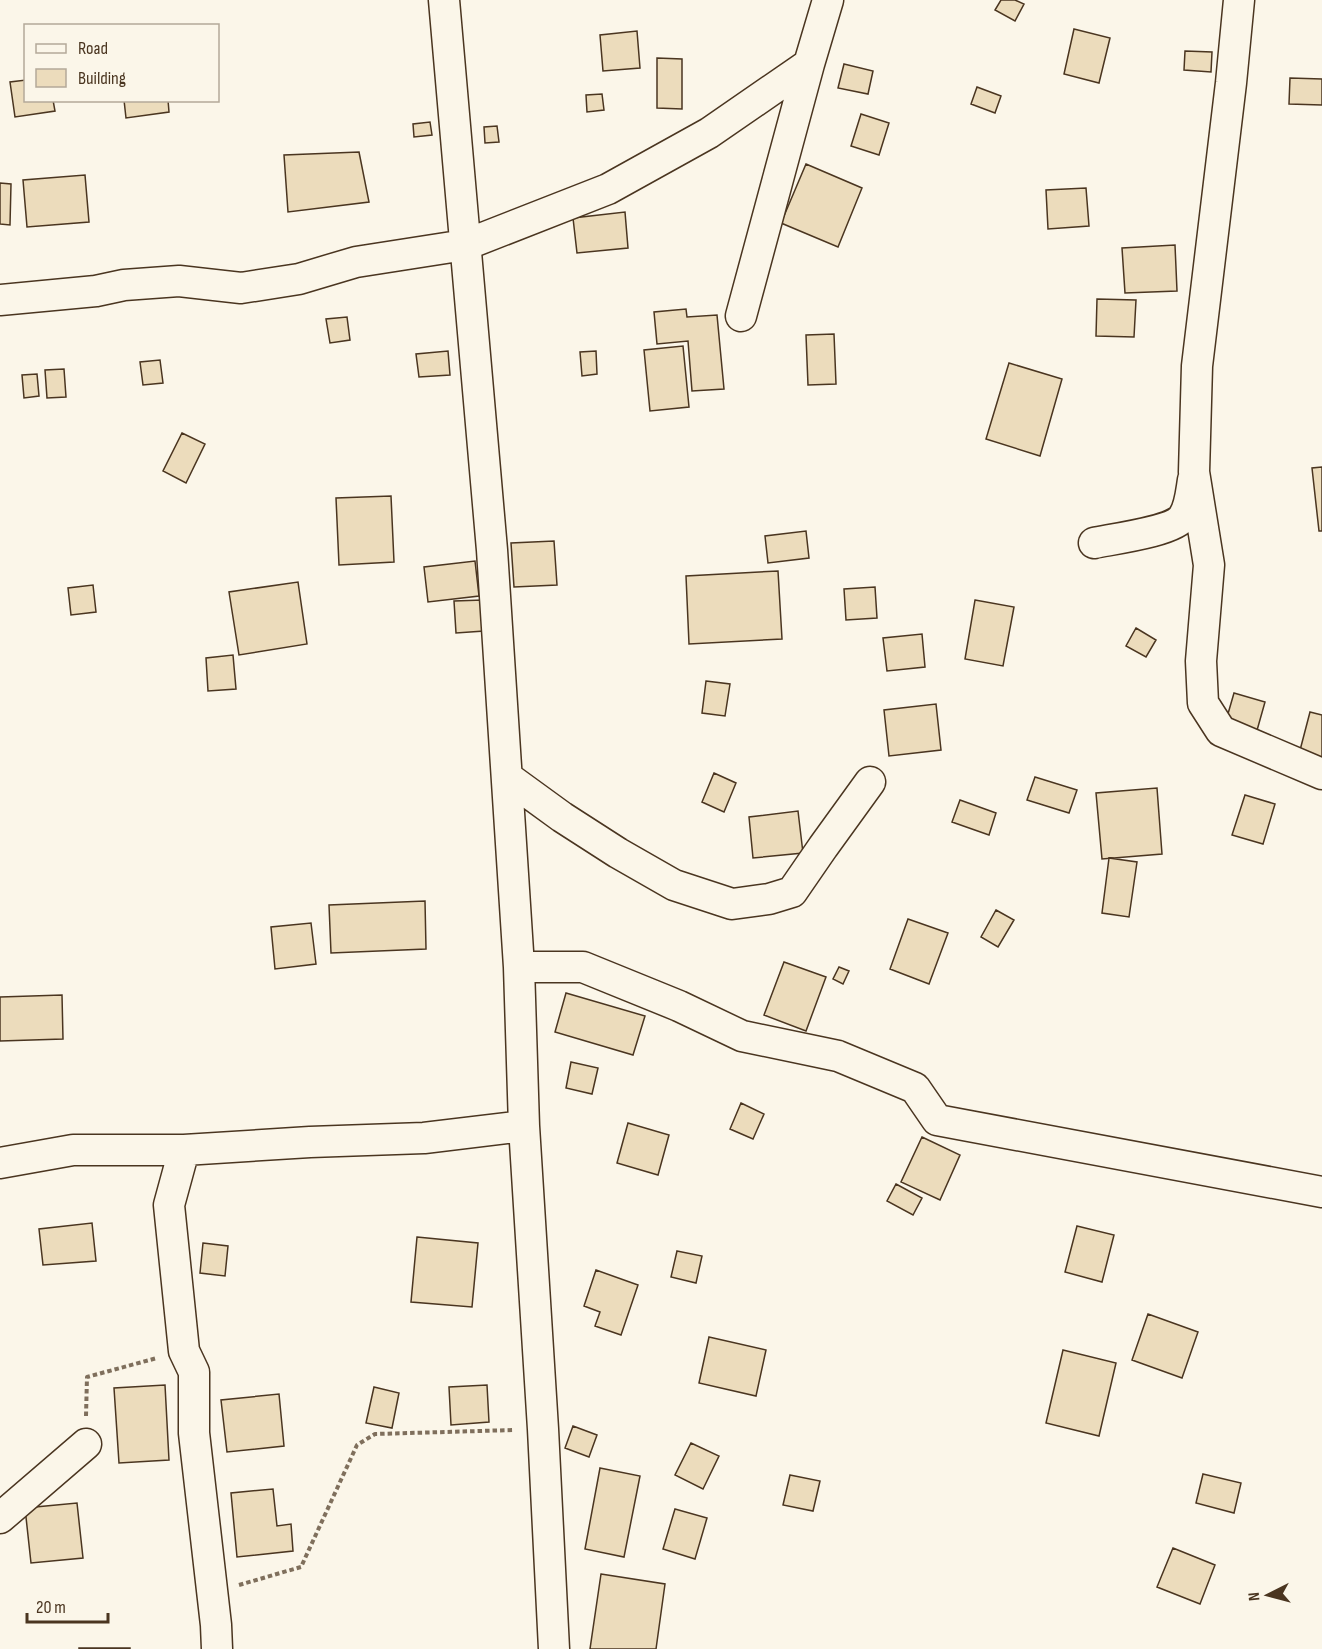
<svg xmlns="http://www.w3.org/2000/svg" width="1322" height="1649" viewBox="0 0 1322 1649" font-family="'Sofia Sans Condensed',sans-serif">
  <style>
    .building { fill: #ecdcbc; stroke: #4a3520; stroke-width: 1.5 }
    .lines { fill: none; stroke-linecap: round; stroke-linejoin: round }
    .minor-casing { stroke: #4a3520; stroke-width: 33 }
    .path { stroke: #7f6f5c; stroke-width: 4; stroke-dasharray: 4.5 3; stroke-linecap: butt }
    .minor { stroke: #fbf6e9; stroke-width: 30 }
  </style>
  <rect width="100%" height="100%" fill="#fbf6e9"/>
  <path class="building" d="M 1001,0 L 1015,0 L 1024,4 L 1015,21 L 995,10 Z
    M 1074,29 L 1110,38 L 1099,83 L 1064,74 Z
    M 637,31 L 640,68 L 603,71 L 600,35 Z
    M 1185,51 L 1212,52 L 1211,72 L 1184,70 Z
    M 657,58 L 682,59 L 682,109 L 657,108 Z
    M 844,64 L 873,71 L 868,94 L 838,88 Z
    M 1290,78 L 1322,79 L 1322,105 L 1289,104 Z
    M 26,80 L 26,100 L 53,100 L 55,111 L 15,117 L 10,82 Z
    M 977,87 L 1001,96 L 995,113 L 971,104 Z
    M 602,94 L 604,110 L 587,112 L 586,95 Z
    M 124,100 L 168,100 L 169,112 L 126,118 Z
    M 861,114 L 889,123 L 879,155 L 851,146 Z
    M 430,122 L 432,135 L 414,137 L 413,124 Z
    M 497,126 L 499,142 L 485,143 L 484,127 Z
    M 359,152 L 369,202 L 288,212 L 284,155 Z
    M 806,164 L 862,188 L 838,247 L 781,223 Z
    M 85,175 L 89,222 L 27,227 L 23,180 Z
    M 0,183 L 11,184 L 10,225 L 0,224 Z
    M 1086,188 L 1089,226 L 1048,229 L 1046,190 Z
    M 625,212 L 628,248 L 577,253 L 573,218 Z
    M 1175,245 L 1177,291 L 1125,293 L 1122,248 Z
    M 1097,299 L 1136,300 L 1134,337 L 1096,336 Z
    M 686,309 L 687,317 L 717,315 L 724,389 L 692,391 L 688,341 L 657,344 L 654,312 Z
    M 347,317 L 350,340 L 330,343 L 326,319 Z
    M 834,334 L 836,384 L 808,385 L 806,335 Z
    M 683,346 L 689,407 L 650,411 L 644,350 Z
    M 448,351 L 450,375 L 419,377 L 416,354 Z
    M 596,351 L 597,374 L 582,376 L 580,352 Z
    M 160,360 L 163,383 L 143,385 L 140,362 Z
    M 1009,363 L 1062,379 L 1040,456 L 986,439 Z
    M 64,369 L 66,397 L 47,398 L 45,370 Z
    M 37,374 L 39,396 L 24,398 L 22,375 Z
    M 182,433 L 205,444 L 186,483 L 163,471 Z
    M 1322,467 L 1322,531 L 1319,531 L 1312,468 Z
    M 391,496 L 394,562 L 339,565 L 336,498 Z
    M 806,531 L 809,558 L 768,563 L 765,536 Z
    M 554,541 L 557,585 L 514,587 L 511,543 Z
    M 475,561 L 479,596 L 428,602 L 424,567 Z
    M 778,571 L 782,639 L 689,644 L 686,576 Z
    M 298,582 L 307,644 L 239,655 L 229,592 Z
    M 93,585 L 96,612 L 71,615 L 68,588 Z
    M 875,587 L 877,618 L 846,620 L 844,589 Z
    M 483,600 L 484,631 L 456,633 L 454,601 Z
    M 975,600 L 1014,607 L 1003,666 L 965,659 Z
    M 1136,628 L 1156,640 L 1146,657 L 1126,646 Z
    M 922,634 L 925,667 L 887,671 L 883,638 Z
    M 233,655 L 236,689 L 208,691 L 206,658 Z
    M 706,681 L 730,684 L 725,716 L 702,713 Z
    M 1234,693 L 1265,702 L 1254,741 L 1223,731 Z
    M 936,704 L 941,750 L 889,756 L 884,710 Z
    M 1310,712 L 1322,715 L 1322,772 L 1298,758 Z
    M 714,773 L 736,783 L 724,812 L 702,802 Z
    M 1035,777 L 1077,790 L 1069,813 L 1027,800 Z
    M 1157,788 L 1162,854 L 1102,859 L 1096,793 Z
    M 1245,795 L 1275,804 L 1263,844 L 1232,835 Z
    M 960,800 L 996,813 L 989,835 L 952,822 Z
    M 798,811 L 803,853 L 753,858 L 749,817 Z
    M 1109,858 L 1137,862 L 1129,917 L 1102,913 Z
    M 425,901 L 426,949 L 331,953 L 329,905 Z
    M 996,910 L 1014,920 L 998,947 L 981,937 Z
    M 908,919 L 948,933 L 929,984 L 890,969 Z
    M 311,923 L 316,964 L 275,969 L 271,927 Z
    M 784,962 L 826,977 L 806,1031 L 764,1015 Z
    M 839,967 L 849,971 L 843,984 L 833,979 Z
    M 566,993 L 645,1016 L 633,1055 L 555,1032 Z
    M 62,995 L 63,1039 L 0,1041 L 0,997 Z
    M 571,1062 L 598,1068 L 592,1094 L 566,1088 Z
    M 741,1103 L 764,1114 L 753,1139 L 730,1129 Z
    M 628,1123 L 669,1135 L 658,1175 L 617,1163 Z
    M 922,1137 L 960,1155 L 940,1200 L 901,1182 Z
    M 896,1184 L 922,1198 L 913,1215 L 887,1201 Z
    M 92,1223 L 96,1261 L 43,1265 L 39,1229 Z
    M 1077,1226 L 1114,1235 L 1102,1282 L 1065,1272 Z
    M 417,1237 L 478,1243 L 472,1307 L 411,1302 Z
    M 203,1243 L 228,1246 L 225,1276 L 200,1273 Z
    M 677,1251 L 702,1256 L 696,1283 L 671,1277 Z
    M 596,1270 L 638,1285 L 621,1335 L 595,1326 L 600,1312 L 584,1306 Z
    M 1148,1314 L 1198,1332 L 1182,1378 L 1132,1360 Z
    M 709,1337 L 766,1350 L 756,1396 L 699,1383 Z
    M 1063,1350 L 1116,1363 L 1099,1436 L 1046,1423 Z
    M 165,1385 L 169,1460 L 119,1463 L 114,1388 Z
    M 487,1385 L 489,1422 L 451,1425 L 449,1387 Z
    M 374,1387 L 399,1393 L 392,1428 L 366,1423 Z
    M 279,1394 L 284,1446 L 227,1452 L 221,1400 Z
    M 573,1426 L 597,1435 L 589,1457 L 565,1448 Z
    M 691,1443 L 719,1456 L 703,1489 L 675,1475 Z
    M 600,1468 L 640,1476 L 624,1557 L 585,1549 Z
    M 1203,1474 L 1241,1483 L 1234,1513 L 1196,1503 Z
    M 790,1475 L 820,1481 L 813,1511 L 783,1505 Z
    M 273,1489 L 277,1526 L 291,1524 L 293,1551 L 237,1557 L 231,1493 Z
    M 77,1503 L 83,1558 L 31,1563 L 25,1508 Z
    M 675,1509 L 707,1518 L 695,1559 L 663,1549 Z
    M 1173,1548 L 1215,1565 L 1200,1604 L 1157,1587 Z
    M 601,1574 L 665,1584 L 656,1649 L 590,1649 Z
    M 79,1648 L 130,1648 L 130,1649 L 79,1649 Z"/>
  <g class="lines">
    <g class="minor-casing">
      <path id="minor" d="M 444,0 L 492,550 L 519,967 L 524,1126 L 543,1429 L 554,1649
        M 1239,0 L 1231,83 L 1197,366 L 1194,472 L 1209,565 L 1201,661 L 1203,703 L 1221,731 L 1322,774
        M 0,300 L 96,291 L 124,285 L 179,281 L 241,288 L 299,279 L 356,262 L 465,245 L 608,189 L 709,133 L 809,64 L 828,0
        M 741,316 L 809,64
        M 1094,543 C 1113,539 1174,531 1183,517 C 1190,507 1191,492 1193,480
        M 507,777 L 562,817 L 618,853 L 674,885 L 732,904 L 769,899 L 792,892 L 823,847 L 870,782
        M 519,967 L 583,967 L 679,1006 L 742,1036 L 838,1056 L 915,1088 L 937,1120 L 1322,1192
        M 0,1163 L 73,1150 L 184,1150
        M 0,1518 L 86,1444
        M 217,1649 L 216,1625 L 194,1433 L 194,1372 L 184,1351 L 169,1205 L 184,1150 L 310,1142 L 424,1138 L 524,1126"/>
    </g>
    <path class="path" d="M 86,1416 L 87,1377 L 157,1358
      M 239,1585 L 301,1567 L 357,1445 L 375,1434 L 514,1430"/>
    <use href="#minor" class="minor"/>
  </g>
  <rect x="24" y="24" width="195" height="78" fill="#fbf6e9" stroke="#b4a999" stroke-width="1.5"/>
  <rect x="36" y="44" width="30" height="9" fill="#fbf6e9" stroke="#b4a999" stroke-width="1.5"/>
  <text x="78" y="54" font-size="18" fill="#4a3520">Road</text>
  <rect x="36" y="69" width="30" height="18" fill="#ecdcbc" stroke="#b4a999" stroke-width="1.5"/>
  <text x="78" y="84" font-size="18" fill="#4a3520">Building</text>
  <g transform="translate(1268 1595) rotate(264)" stroke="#fbf6e9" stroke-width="4.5" paint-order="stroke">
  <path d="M0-4.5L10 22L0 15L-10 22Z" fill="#4a3520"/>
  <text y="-9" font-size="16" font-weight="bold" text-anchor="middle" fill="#4a3520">N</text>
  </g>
  <path d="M27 1613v9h81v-9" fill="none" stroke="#4a3520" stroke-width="3"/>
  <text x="36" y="1613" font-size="18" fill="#4a3520" stroke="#fbf6e9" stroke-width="4.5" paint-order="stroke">20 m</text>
</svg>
